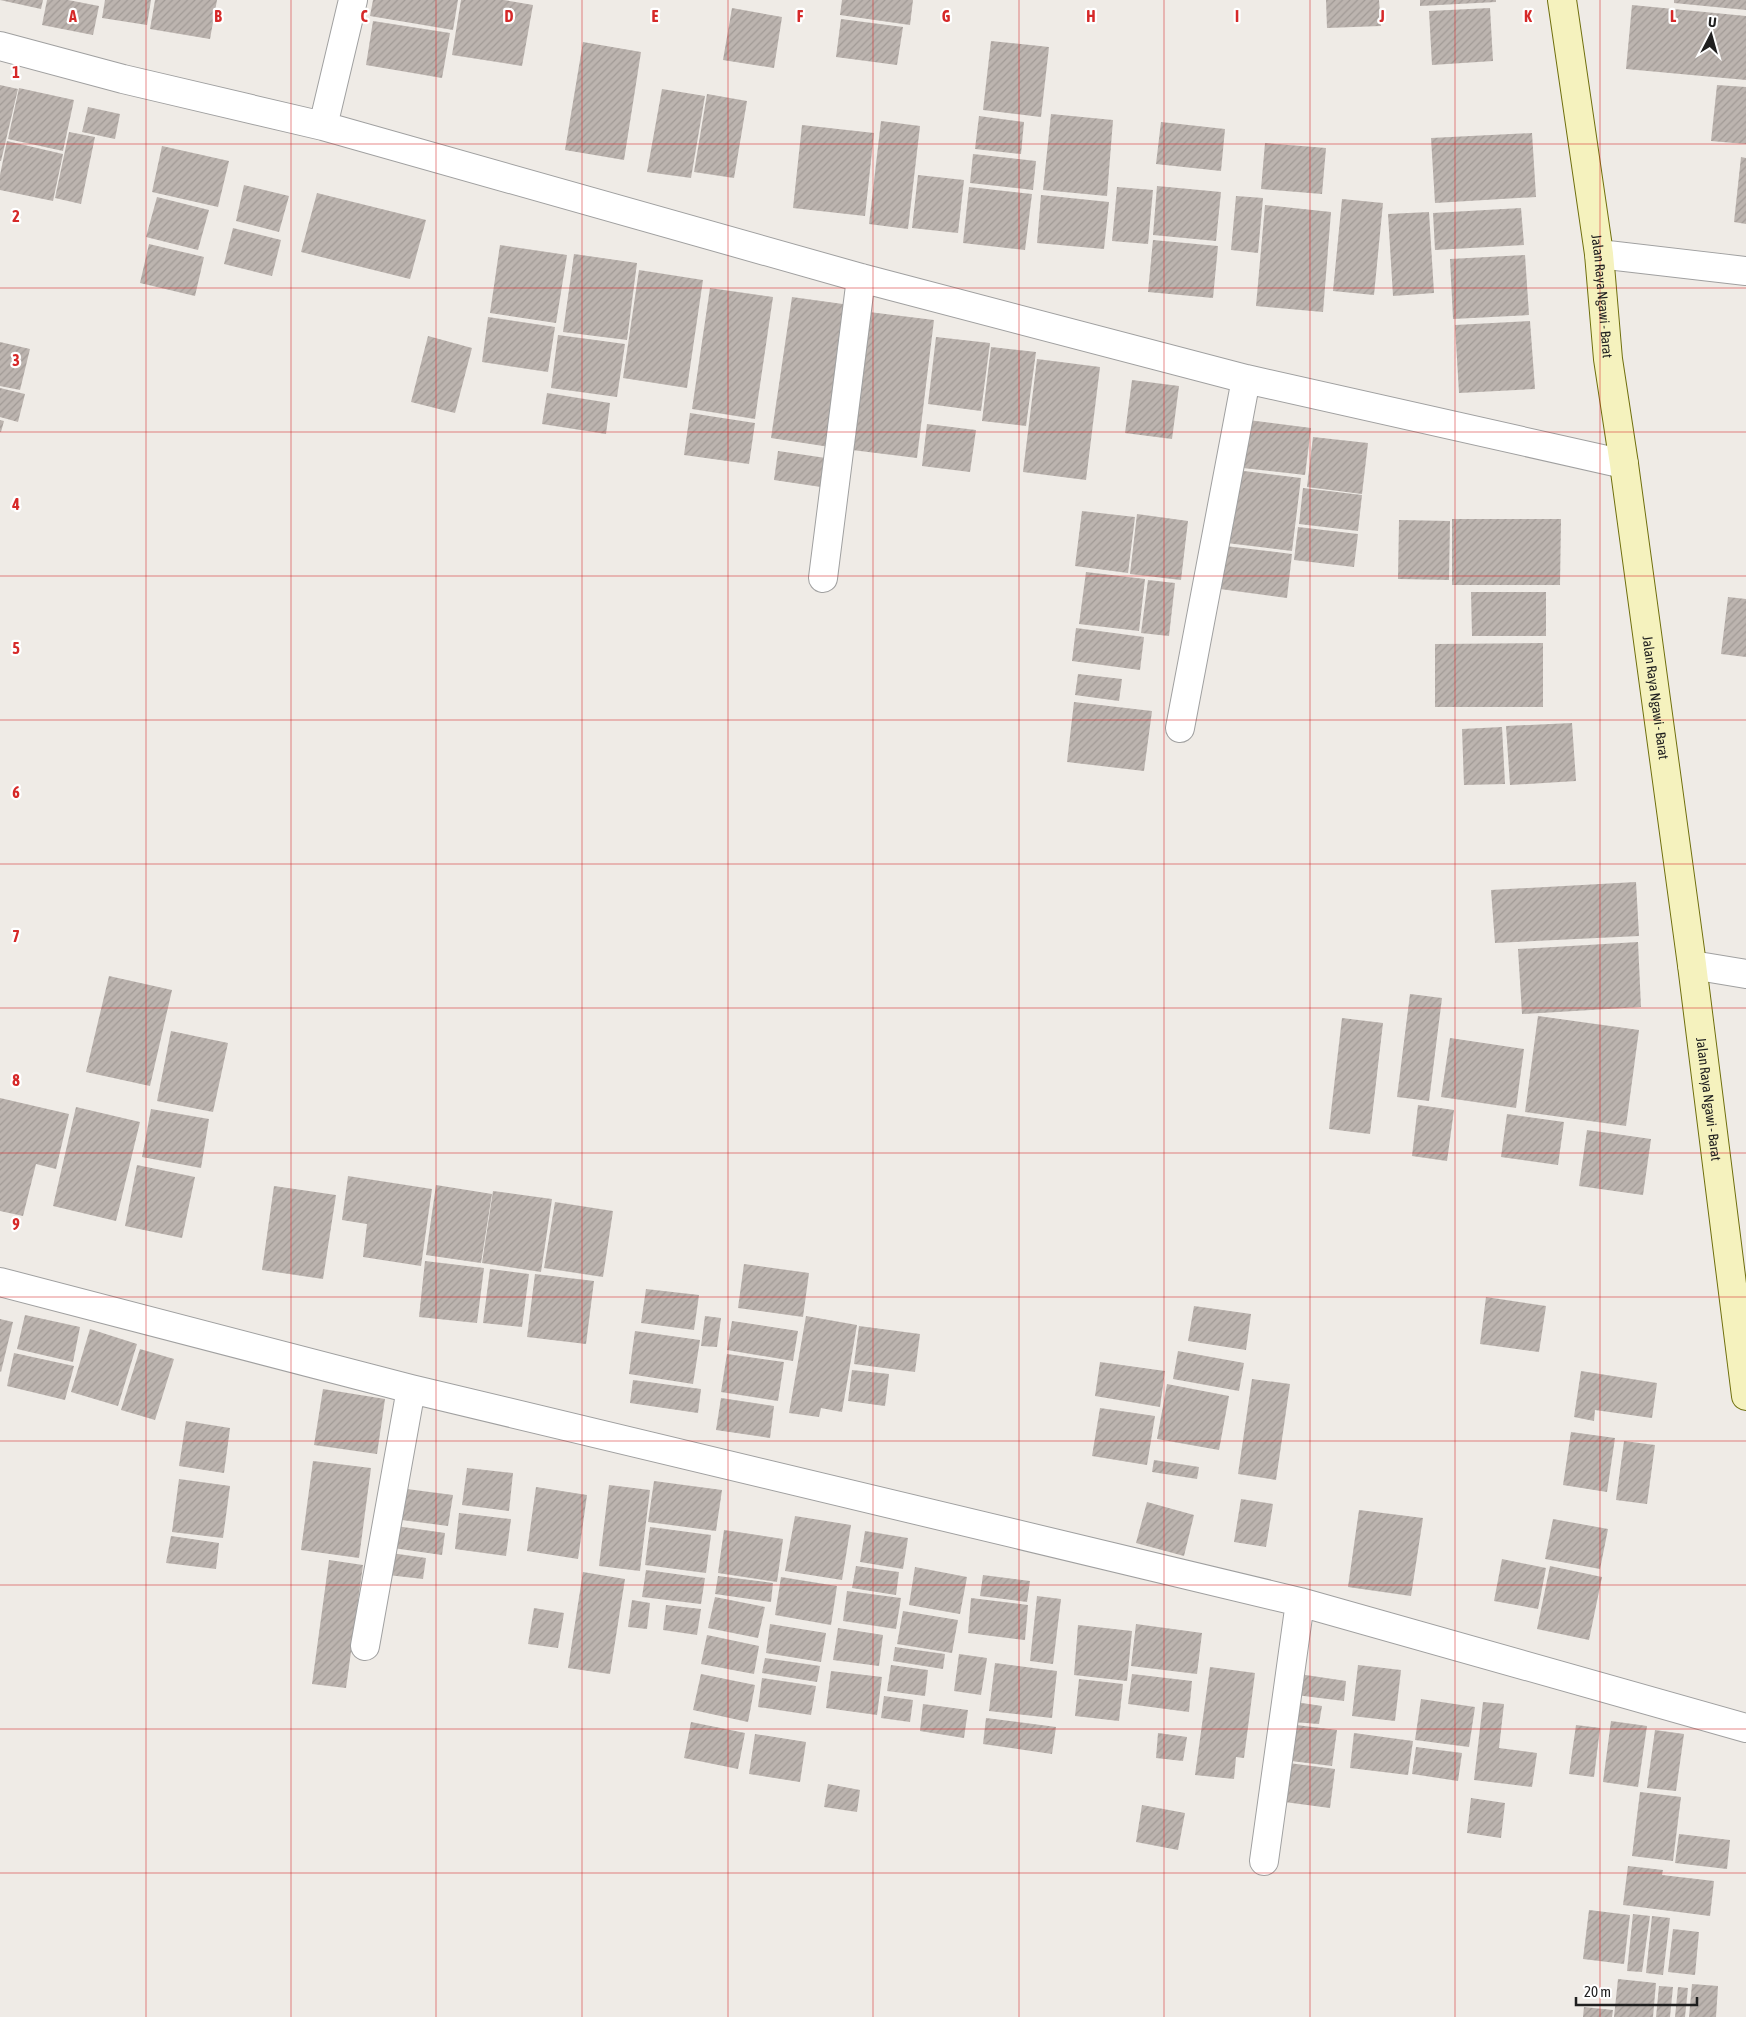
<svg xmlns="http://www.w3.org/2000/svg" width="1746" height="2017" viewBox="0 0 1746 2017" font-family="'Asap Condensed',sans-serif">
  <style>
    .building { fill: url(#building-hatch) }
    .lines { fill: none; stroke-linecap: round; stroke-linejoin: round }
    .minor-casing { stroke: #a0a0a0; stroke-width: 30 }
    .secondary-casing { stroke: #6f6f0d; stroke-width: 30 }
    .minor { stroke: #fff; stroke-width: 28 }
    .secondary { stroke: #f5f2be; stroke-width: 28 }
    .grid { fill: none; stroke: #d62828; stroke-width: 1; stroke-opacity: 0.55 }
    .labels { text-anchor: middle; stroke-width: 4.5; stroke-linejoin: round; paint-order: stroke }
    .street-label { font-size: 14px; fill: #1f1f1f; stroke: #fff }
    .grid-label { font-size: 16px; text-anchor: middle; font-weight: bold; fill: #d62828; stroke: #fff; stroke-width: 4.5; stroke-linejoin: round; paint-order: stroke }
  </style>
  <defs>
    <pattern id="building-hatch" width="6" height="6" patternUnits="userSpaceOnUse" patternTransform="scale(1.25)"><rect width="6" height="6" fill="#bcb4af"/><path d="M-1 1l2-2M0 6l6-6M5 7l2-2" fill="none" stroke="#a19a96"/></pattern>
  </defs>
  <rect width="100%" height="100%" fill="#efebe6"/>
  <path class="building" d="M 0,0 L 43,0 L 41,9 Z
    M 47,0 L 68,0 L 99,6 L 93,35 L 42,25 Z
    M 105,0 L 151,0 L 147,25 L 102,18 Z
    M 155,0 L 217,0 L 210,39 L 150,29 Z
    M 373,0 L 458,0 L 453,30 L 370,16 Z
    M 461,0 L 504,0 L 533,5 L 522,66 L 452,55 Z
    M 842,0 L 913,0 L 910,25 L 840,15 Z
    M 1326,0 L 1379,0 L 1381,26 L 1327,28 Z
    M 1420,0 L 1496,0 L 1496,2 L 1420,6 Z
    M 1674,0 L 1746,0 L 1746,10 L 1674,3 Z
    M 1632,5 L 1746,16 L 1746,80 L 1626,69 Z
    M 732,8 L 782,17 L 774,68 L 723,60 Z
    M 1490,8 L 1493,61 L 1432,65 L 1429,11 Z
    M 841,19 L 903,27 L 897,65 L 836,57 Z
    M 373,21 L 450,33 L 442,78 L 366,65 Z
    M 991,41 L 1049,47 L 1041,117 L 983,110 Z
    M 583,42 L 641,52 L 624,160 L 565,150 Z
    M 0,85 L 18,89 L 1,161 L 0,161 Z
    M 1717,85 L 1746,87 L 1746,144 L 1711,141 Z
    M 19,88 L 74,100 L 63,151 L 8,139 Z
    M 662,89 L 705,96 L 691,178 L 647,172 Z
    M 707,94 L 747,101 L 734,178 L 694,172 Z
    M 88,107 L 120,114 L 115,139 L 82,132 Z
    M 1051,114 L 1113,120 L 1107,196 L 1043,190 Z
    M 979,116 L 1024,122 L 1021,154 L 975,149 Z
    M 881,121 L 920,126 L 908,229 L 869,224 Z
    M 1161,122 L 1225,129 L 1221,171 L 1156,164 Z
    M 802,125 L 874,133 L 865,216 L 793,208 Z
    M 69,132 L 95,137 L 81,204 L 55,198 Z
    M 1532,133 L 1536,197 L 1435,203 L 1431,138 Z
    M 7,141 L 63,154 L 53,201 L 0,190 L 0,175 Z
    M 1265,143 L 1326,148 L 1322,194 L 1261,189 Z
    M 162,146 L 229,161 L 218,207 L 152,192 Z
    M 973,154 L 1036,161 L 1033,190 L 970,183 Z
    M 1741,157 L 1746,158 L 1746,224 L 1734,222 Z
    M 918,175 L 964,180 L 958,233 L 912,228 Z
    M 244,185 L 289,196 L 279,232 L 236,221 Z
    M 1157,186 L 1221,192 L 1216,241 L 1153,235 Z
    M 969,187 L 1032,194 L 1025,250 L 963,243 Z
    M 1117,187 L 1153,190 L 1148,244 L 1112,241 Z
    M 317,193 L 426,220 L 410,279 L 301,252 Z
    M 1041,195 L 1109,202 L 1104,249 L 1037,243 Z
    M 1236,196 L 1263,198 L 1258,253 L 1231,250 Z
    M 157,197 L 209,210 L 198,250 L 146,237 Z
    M 1342,199 L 1383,203 L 1374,295 L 1333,291 Z
    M 1265,205 L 1331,212 L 1323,312 L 1256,306 Z
    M 1521,208 L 1524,245 L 1435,250 L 1433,213 Z
    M 1429,212 L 1434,293 L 1393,296 L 1388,214 Z
    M 233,228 L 281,240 L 272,276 L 224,264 Z
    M 1153,240 L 1218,246 L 1213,298 L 1148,292 Z
    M 149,244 L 204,257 L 195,296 L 140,283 Z
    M 500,245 L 567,255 L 556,323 L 490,313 Z
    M 574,254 L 637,263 L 627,340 L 563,332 Z
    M 1525,255 L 1529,315 L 1453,319 L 1450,259 Z
    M 639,270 L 703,280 L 687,388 L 623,378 Z
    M 710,288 L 773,297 L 755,419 L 692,409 Z
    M 792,297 L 850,305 L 830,447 L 771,438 Z
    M 869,312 L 934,320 L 917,458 L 852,450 Z
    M 488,317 L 555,327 L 548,372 L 482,362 Z
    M 1530,321 L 1535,389 L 1459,393 L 1455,325 Z
    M 558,335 L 625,344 L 617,397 L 551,388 Z
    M 428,336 L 472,348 L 455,413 L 411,402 Z
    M 936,337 L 990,343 L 981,411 L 928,404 Z
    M 0,342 L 30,349 L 20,390 L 0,386 Z
    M 991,347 L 1036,352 L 1026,426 L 982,421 Z
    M 1037,359 L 1100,367 L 1086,480 L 1023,472 Z
    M 1132,380 L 1179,386 L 1172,439 L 1125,433 Z
    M 0,388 L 25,394 L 18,422 L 0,417 Z
    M 547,393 L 610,403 L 606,434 L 542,424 Z
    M 690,413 L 755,423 L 749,464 L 684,455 Z
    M 0,420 L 4,421 L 1,432 L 0,432 Z
    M 1248,420 L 1311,428 L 1305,475 L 1243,468 Z
    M 927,424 L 976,430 L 970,472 L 922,466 Z
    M 1313,437 L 1368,443 L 1362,494 L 1307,487 Z
    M 778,451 L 826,458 L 821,487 L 774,480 Z
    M 1236,470 L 1301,478 L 1292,551 L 1227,543 Z
    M 1303,488 L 1362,495 L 1358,531 L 1299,524 Z
    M 1082,511 L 1135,517 L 1128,573 L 1075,566 Z
    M 1137,514 L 1188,521 L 1181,580 L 1130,574 Z
    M 1452,519 L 1561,519 L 1560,585 L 1452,585 Z
    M 1399,520 L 1450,521 L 1449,580 L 1398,579 Z
    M 1298,527 L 1358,534 L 1354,567 L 1294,560 Z
    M 1225,546 L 1292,554 L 1287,598 L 1220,589 Z
    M 1086,572 L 1145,579 L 1139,631 L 1079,624 Z
    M 1148,580 L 1175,583 L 1169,636 L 1141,633 Z
    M 1471,592 L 1546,592 L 1546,636 L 1472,636 Z
    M 1728,597 L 1746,599 L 1746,657 L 1721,654 Z
    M 1076,628 L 1144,637 L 1140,670 L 1072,661 Z
    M 1543,643 L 1543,707 L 1435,707 L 1435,644 Z
    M 1078,674 L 1122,679 L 1119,701 L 1075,695 Z
    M 1074,702 L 1152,711 L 1144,771 L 1067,762 Z
    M 1572,723 L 1576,781 L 1510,785 L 1506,726 Z
    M 1502,727 L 1505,784 L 1464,785 L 1462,729 Z
    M 1636,882 L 1639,936 L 1495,943 L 1491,890 Z
    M 1638,942 L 1641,1007 L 1522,1014 L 1518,949 Z
    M 109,976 L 172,990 L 150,1086 L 86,1072 Z
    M 1410,994 L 1442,998 L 1429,1101 L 1397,1097 Z
    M 1538,1016 L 1639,1030 L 1626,1126 L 1525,1112 Z
    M 1342,1018 L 1383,1023 L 1370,1134 L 1329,1129 Z
    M 171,1031 L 228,1043 L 213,1112 L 157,1101 Z
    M 1450,1038 L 1524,1049 L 1516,1108 L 1441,1097 Z
    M 0,1098 L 69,1114 L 56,1169 L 36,1164 L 23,1216 L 0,1211 Z
    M 1418,1105 L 1454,1110 L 1447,1161 L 1412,1156 Z
    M 76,1107 L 140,1122 L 116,1221 L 53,1206 Z
    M 151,1109 L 209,1119 L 201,1168 L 142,1157 Z
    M 1507,1114 L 1564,1122 L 1558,1165 L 1501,1157 Z
    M 1587,1130 L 1651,1139 L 1643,1195 L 1579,1186 Z
    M 137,1165 L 195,1177 L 182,1238 L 125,1226 Z
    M 348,1176 L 432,1189 L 421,1266 L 363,1257 L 367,1224 L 342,1220 Z
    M 436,1185 L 492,1194 L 481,1263 L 426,1255 Z
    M 274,1186 L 336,1195 L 323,1279 L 262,1270 Z
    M 493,1191 L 552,1199 L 541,1272 L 482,1263 Z
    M 555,1202 L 613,1211 L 603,1277 L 544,1268 Z
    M 425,1261 L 484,1268 L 477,1323 L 419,1317 Z
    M 744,1264 L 809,1273 L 803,1317 L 738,1308 Z
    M 490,1269 L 529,1274 L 522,1327 L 483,1323 Z
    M 535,1274 L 594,1281 L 586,1344 L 527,1337 Z
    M 646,1289 L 699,1295 L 694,1330 L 641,1323 Z
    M 1486,1297 L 1546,1306 L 1539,1352 L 1480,1344 Z
    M 1194,1306 L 1251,1314 L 1246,1350 L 1188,1341 Z
    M 25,1315 L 80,1327 L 73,1362 L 17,1349 Z
    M 705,1316 L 721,1318 L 717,1347 L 701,1346 Z
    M 806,1316 L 857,1325 L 842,1412 L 821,1408 L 819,1417 L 789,1413 Z
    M 0,1319 L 13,1322 L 1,1372 L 0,1371 Z
    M 732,1321 L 798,1331 L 793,1361 L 727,1350 Z
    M 859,1326 L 920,1334 L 915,1372 L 854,1364 Z
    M 90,1329 L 137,1344 L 118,1406 L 71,1392 Z
    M 635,1331 L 700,1340 L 693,1384 L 629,1374 Z
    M 140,1349 L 174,1359 L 155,1420 L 121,1410 Z
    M 1178,1351 L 1244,1363 L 1239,1391 L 1173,1379 Z
    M 14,1353 L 74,1366 L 65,1400 L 7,1386 Z
    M 727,1354 L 784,1362 L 778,1401 L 721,1392 Z
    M 1100,1362 L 1165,1371 L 1160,1407 L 1095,1396 Z
    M 852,1370 L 889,1374 L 885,1406 L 848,1401 Z
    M 1581,1371 L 1657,1383 L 1652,1418 L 1595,1410 L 1594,1421 L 1574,1417 Z
    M 1252,1379 L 1290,1384 L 1276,1480 L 1238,1474 Z
    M 633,1380 L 701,1389 L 698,1413 L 630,1403 Z
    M 1167,1384 L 1229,1396 L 1219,1450 L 1157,1439 Z
    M 323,1389 L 385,1399 L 377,1454 L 314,1445 Z
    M 721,1398 L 774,1406 L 770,1438 L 716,1430 Z
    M 1100,1408 L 1155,1416 L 1147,1465 L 1092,1456 Z
    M 186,1421 L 230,1428 L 224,1473 L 179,1466 Z
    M 1571,1432 L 1615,1438 L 1607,1492 L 1563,1485 Z
    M 1624,1441 L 1655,1445 L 1647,1504 L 1616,1500 Z
    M 1154,1460 L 1199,1467 L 1197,1479 L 1152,1472 Z
    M 313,1461 L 371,1468 L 359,1558 L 301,1550 Z
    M 467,1468 L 513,1473 L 509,1511 L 462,1505 Z
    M 179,1479 L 230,1486 L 223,1538 L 172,1532 Z
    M 654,1481 L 722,1490 L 716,1531 L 648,1522 Z
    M 609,1485 L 650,1490 L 640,1571 L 599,1566 Z
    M 536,1487 L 587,1495 L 578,1559 L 527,1551 Z
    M 399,1488 L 453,1495 L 448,1526 L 394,1519 Z
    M 1241,1499 L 1273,1504 L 1266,1547 L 1234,1542 Z
    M 1147,1502 L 1194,1515 L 1184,1556 L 1136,1543 Z
    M 1359,1510 L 1423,1518 L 1411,1596 L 1348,1587 Z
    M 459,1513 L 511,1519 L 506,1556 L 455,1549 Z
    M 795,1516 L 851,1525 L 842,1580 L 785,1571 Z
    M 1553,1519 L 1608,1529 L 1600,1569 L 1545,1559 Z
    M 396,1526 L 445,1533 L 442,1555 L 393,1548 Z
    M 650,1527 L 711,1535 L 706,1573 L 645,1565 Z
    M 724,1530 L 783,1539 L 777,1582 L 718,1573 Z
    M 865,1531 L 908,1538 L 903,1569 L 860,1562 Z
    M 171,1536 L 219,1543 L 216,1569 L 166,1563 Z
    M 391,1553 L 426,1558 L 423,1579 L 388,1575 Z
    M 1502,1559 L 1546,1568 L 1538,1609 L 1494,1601 Z
    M 329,1560 L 363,1565 L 346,1688 L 312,1684 Z
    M 856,1566 L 899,1572 L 896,1595 L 852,1588 Z
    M 1550,1566 L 1602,1577 L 1589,1640 L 1537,1629 Z
    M 915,1567 L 967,1577 L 960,1614 L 909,1605 Z
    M 646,1570 L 705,1578 L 701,1604 L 642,1597 Z
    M 583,1572 L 625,1579 L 610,1674 L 568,1668 Z
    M 983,1575 L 1030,1581 L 1027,1602 L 980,1596 Z
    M 718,1576 L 773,1583 L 771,1602 L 715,1594 Z
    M 781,1577 L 837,1586 L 831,1625 L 775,1615 Z
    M 847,1591 L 901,1598 L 896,1629 L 843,1621 Z
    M 1037,1596 L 1061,1599 L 1053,1664 L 1030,1661 Z
    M 715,1597 L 765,1607 L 758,1638 L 708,1628 Z
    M 971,1598 L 1028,1605 L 1025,1640 L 968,1633 Z
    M 632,1600 L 650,1603 L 647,1629 L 628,1627 Z
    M 666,1605 L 701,1609 L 697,1635 L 663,1630 Z
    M 534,1608 L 564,1613 L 558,1648 L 528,1644 Z
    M 903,1611 L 958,1620 L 952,1653 L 897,1644 Z
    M 770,1624 L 826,1633 L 821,1662 L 766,1653 Z
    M 1136,1624 L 1202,1633 L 1197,1674 L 1131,1666 Z
    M 1078,1625 L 1132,1631 L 1127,1681 L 1074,1675 Z
    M 838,1628 L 883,1635 L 879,1666 L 833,1660 Z
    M 707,1635 L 759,1646 L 754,1674 L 701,1664 Z
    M 895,1647 L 945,1654 L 943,1669 L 893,1661 Z
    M 959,1654 L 987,1658 L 981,1695 L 954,1691 Z
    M 765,1658 L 820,1666 L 817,1682 L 762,1673 Z
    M 995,1663 L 1057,1671 L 1052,1718 L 989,1711 Z
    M 891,1665 L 928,1670 L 925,1696 L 887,1691 Z
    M 1358,1665 L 1401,1670 L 1395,1721 L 1352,1716 Z
    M 1210,1667 L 1255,1673 L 1244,1758 L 1236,1757 L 1234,1779 L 1195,1775 Z
    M 831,1671 L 882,1677 L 877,1715 L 826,1708 Z
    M 701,1674 L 755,1685 L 748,1722 L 693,1710 Z
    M 1132,1674 L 1192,1681 L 1189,1712 L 1128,1704 Z
    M 1299,1674 L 1346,1681 L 1344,1701 L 1296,1695 Z
    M 762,1678 L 816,1686 L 811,1715 L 758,1707 Z
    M 1079,1679 L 1123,1684 L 1119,1721 L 1075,1716 Z
    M 884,1696 L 913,1700 L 910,1722 L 881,1718 Z
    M 1421,1699 L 1475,1707 L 1469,1747 L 1415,1740 Z
    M 1295,1702 L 1322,1706 L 1319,1724 L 1292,1722 Z
    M 1483,1702 L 1504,1704 L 1499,1748 L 1537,1753 L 1532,1787 L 1474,1780 Z
    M 923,1704 L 968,1710 L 964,1738 L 920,1731 Z
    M 986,1718 L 1056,1727 L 1052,1754 L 983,1744 Z
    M 1611,1721 L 1647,1726 L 1638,1787 L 1603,1782 Z
    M 691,1722 L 745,1733 L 738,1769 L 684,1758 Z
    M 1288,1724 L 1337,1730 L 1332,1766 L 1283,1760 Z
    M 1576,1725 L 1600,1728 L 1594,1777 L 1569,1774 Z
    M 1655,1730 L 1684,1734 L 1676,1791 L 1647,1788 Z
    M 1158,1733 L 1187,1737 L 1183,1761 L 1156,1758 Z
    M 1354,1733 L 1413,1741 L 1408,1775 L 1350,1768 Z
    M 755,1734 L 806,1742 L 800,1782 L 749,1774 Z
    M 1416,1747 L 1462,1753 L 1458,1781 L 1412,1774 Z
    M 1281,1762 L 1335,1769 L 1330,1808 L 1277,1801 Z
    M 828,1784 L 860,1790 L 857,1812 L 824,1807 Z
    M 1640,1792 L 1681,1797 L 1673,1861 L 1632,1856 Z
    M 1471,1798 L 1505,1803 L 1501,1838 L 1467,1833 Z
    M 1142,1805 L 1185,1813 L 1178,1850 L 1136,1842 Z
    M 1679,1834 L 1730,1840 L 1727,1869 L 1675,1863 Z
    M 1628,1866 L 1663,1870 L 1662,1875 L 1714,1881 L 1710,1916 L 1623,1905 Z
    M 1589,1910 L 1630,1915 L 1624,1964 L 1583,1959 Z
    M 1633,1914 L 1650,1916 L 1642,1972 L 1627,1971 Z
    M 1652,1916 L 1670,1918 L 1663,1975 L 1646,1973 Z
    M 1673,1929 L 1699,1932 L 1695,1975 L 1668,1972 Z
    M 1618,1979 L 1656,1983 L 1653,2017 L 1614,2017 Z
    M 1692,1984 L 1718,1986 L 1716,2017 L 1689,2017 Z
    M 1659,1986 L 1673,1987 L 1670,2017 L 1656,2017 Z
    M 1678,1987 L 1688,1988 L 1685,2017 L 1675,2017 Z
    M 1584,2007 L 1613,2010 L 1612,2017 L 1583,2017 Z"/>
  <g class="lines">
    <g class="minor-casing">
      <path id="minor" d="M 0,46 L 123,79 L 323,126 L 861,278 L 1246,379 L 1624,464
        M 323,126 L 353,0
        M 1599,254 L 1746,271
        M 823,578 L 861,278
        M 1180,728 L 1246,379
        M 1692,965 L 1746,974
        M 0,1282 L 411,1389 L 1300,1602 L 1746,1728
        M 365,1646 L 411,1389
        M 1264,1861 L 1300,1602"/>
    </g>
    <g class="secondary-casing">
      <g id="secondary">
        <path id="s1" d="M 1562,0 L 1599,254 L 1608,359 L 1624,464 L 1692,965 L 1746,1396"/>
      </g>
    </g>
    <use href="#minor" class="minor"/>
    <use href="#secondary" class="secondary"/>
  </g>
  <path class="grid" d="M 146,0 L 146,2017M 291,0 L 291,2017M 436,0 L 436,2017M 582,0 L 582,2017M 728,0 L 728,2017M 873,0 L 873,2017M 1019,0 L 1019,2017M 1164,0 L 1164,2017M 1310,0 L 1310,2017M 1455,0 L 1455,2017M 1600,0 L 1600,2017M 0,144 L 1746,144M 0,288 L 1746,288M 0,432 L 1746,432M 0,576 L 1746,576M 0,720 L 1746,720M 0,864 L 1746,864M 0,1008 L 1746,1008M 0,1153 L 1746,1153M 0,1297 L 1746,1297M 0,1441 L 1746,1441M 0,1585 L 1746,1585M 0,1729 L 1746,1729M 0,1873 L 1746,1873"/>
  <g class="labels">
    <g class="street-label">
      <text dy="5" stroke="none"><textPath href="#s1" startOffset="299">Jalan Raya Ngawi - Barat</textPath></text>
      <text dy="5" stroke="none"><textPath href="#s1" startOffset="704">Jalan Raya Ngawi - Barat</textPath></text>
      <text dy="5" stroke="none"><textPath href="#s1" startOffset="1109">Jalan Raya Ngawi - Barat</textPath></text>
    </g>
  </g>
  <g class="grid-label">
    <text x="73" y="22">A</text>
    <text x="218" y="22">B</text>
    <text x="364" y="22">C</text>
    <text x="509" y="22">D</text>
    <text x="655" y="22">E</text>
    <text x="800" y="22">F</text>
    <text x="946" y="22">G</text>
    <text x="1091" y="22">H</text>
    <text x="1237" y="22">I</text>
    <text x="1382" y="22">J</text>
    <text x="1528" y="22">K</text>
    <text x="1673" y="22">L</text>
    <text x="16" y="78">1</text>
    <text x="16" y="222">2</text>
    <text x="16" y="366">3</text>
    <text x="16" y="510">4</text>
    <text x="16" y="654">5</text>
    <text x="16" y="798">6</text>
    <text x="16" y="942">7</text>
    <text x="16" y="1086">8</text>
    <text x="16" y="1230">9</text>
  </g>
  <g transform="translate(1711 35) rotate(6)" stroke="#ffffff" stroke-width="4" paint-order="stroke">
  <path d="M0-4L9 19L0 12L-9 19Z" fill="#1f1f1f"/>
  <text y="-8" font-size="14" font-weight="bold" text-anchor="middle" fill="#1f1f1f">U</text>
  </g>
  <path d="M1576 1997v8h121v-8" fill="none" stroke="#1f1f1f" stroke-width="2.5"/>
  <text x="1584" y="1997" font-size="15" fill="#1f1f1f" stroke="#ffffff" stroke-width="4" paint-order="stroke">20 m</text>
</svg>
